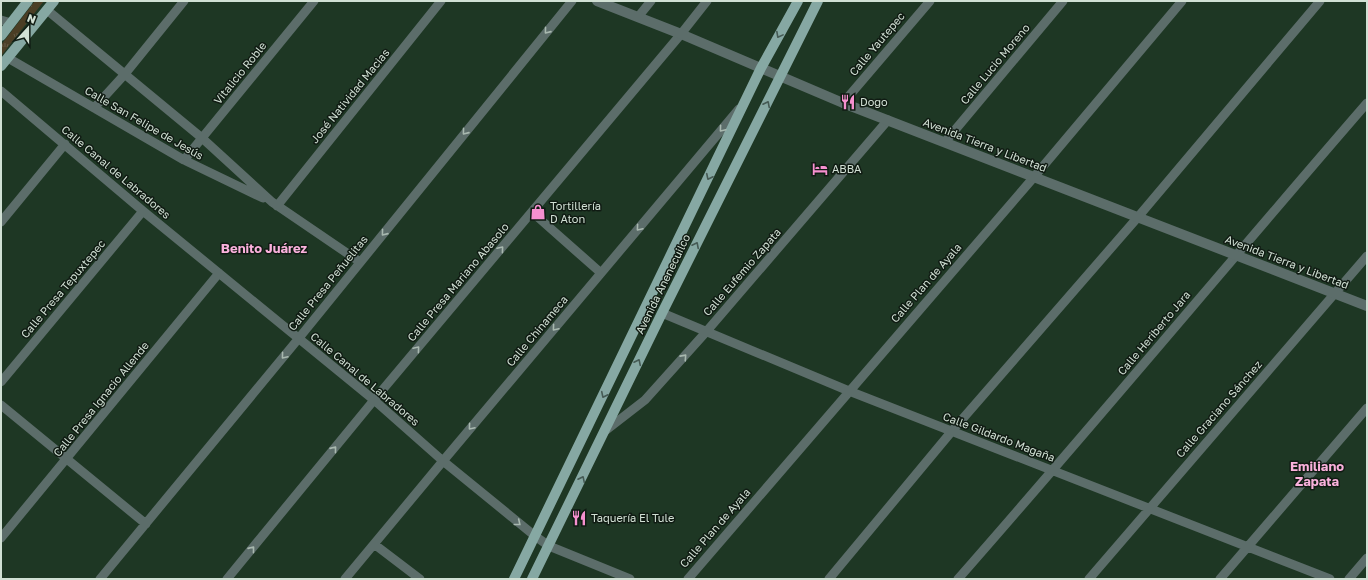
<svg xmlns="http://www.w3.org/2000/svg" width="1368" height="580" viewBox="0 0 1368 580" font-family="'Golos Text',sans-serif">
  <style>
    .park { fill: url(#park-tufts) }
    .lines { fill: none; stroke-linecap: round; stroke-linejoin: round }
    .minor { stroke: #5c6d6a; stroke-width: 9 }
    .tertiary { stroke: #5c6d6a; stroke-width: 10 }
    .primary { stroke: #86a8a3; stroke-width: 10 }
    .oneway { stroke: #a8b8af }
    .oneway2 { stroke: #455a54 }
    .labels { text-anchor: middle; stroke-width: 3; stroke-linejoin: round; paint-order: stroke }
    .street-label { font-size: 11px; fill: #d1e0d4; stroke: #101b13 }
    .poi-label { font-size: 11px; fill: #d1e0d4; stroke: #101b13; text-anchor: start }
    .quarter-label { font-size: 13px; font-weight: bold; fill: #fab1dc; stroke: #101b13 }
  </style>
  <defs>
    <pattern id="park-tufts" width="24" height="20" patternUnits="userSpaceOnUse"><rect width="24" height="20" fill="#4b3e25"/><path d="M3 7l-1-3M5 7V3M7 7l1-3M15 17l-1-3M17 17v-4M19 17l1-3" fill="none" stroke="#645a44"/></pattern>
  </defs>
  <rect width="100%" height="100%" fill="#1e3724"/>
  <path class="park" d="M 35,1 L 44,1 L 1,56 L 1,45 Z"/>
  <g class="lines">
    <path class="minor" d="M 47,10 L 202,138 L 272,202 L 360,262
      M 638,17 L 651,1
      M 1,20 L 11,23
      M 8,58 L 184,160 L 263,198
      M 1,91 L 143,211 L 374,400 L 443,461 L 535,536 L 549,546 L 630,579
      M 843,103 L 930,1
      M 94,108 L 125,74 L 184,1
      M 945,142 L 1063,1
      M 184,160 L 314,1
      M 277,206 L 441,1
      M 532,212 L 601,273
      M 1,222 L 65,144
      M 662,313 L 849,391 L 1330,579
      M 1,382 L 143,211
      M 1,405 L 146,524
      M 605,431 L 645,400 L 706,332 L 888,120
      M 1,538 L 219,273
      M 374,544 L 420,579
      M 100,579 L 299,338 L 572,1
      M 227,579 L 374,400 L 681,34 L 707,1
      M 345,579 L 443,461 L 739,109
      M 688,579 L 1034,177 L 1182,1
      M 829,579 L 952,431 L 1138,217 L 1320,1
      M 958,579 C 1096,422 1230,261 1367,103
      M 1089,579 L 1367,256
      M 1220,579 L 1367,408
      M 1349,579 L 1367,558"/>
    <path class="tertiary" d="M 597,1 L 681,34 L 843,103 L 1367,306"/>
    <path class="primary" d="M 1,36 L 28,1
      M 1,66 L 54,1
      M 514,579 L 761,68 L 798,1
      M 532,579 L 662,313 L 818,1"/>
  </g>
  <defs><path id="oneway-chevron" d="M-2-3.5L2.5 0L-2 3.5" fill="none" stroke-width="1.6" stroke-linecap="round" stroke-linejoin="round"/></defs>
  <g class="oneway">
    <use href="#oneway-chevron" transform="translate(547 31) rotate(129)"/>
    <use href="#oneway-chevron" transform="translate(722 129) rotate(130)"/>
    <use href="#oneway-chevron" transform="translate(465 132) rotate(129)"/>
    <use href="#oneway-chevron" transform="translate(639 228) rotate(130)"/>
    <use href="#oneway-chevron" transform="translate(384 233) rotate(129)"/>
    <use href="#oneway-chevron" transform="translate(501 249) rotate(-50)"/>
    <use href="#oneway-chevron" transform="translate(555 328) rotate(130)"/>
    <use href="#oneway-chevron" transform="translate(417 349) rotate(-50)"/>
    <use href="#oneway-chevron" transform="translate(284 356) rotate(130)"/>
    <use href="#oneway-chevron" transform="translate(684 357) rotate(-48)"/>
    <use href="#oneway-chevron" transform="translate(471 427) rotate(130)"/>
    <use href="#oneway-chevron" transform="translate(334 449) rotate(-51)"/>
    <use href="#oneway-chevron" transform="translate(518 523) rotate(39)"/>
    <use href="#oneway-chevron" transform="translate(252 549) rotate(-51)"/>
  </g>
  <g class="oneway2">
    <use href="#oneway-chevron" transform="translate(779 35) rotate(118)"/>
    <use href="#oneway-chevron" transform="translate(767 104) rotate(-63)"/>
    <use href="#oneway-chevron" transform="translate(709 177) rotate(116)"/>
    <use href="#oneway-chevron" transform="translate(696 245) rotate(-63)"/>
    <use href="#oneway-chevron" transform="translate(638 362) rotate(-64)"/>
    <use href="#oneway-chevron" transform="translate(604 395) rotate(116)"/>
    <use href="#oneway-chevron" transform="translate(582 479) rotate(-64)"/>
  </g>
  <defs>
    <g id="restaurant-bare" transform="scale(1.2)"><path d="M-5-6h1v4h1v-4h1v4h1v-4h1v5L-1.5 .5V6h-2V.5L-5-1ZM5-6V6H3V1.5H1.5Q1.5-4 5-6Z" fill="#f690cf" stroke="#101b13" stroke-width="2.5" paint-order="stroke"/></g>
    <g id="hotel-bare" transform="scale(1.2)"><path d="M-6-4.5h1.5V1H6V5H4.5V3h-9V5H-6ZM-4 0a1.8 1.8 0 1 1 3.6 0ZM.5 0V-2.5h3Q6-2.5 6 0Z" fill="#f690cf" stroke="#101b13" stroke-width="2.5" paint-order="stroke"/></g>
    <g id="shop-bare" transform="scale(1.2)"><path d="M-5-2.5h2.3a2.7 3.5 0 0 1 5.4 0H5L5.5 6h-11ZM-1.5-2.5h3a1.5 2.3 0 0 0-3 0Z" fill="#f690cf" stroke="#101b13" stroke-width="2.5" paint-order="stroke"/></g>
  </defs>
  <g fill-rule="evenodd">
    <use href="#restaurant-bare" x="848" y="102"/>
    <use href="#hotel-bare" x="820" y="169"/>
    <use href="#shop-bare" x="538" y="212"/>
    <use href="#restaurant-bare" x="579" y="518"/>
  </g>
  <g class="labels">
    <g class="street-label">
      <text transform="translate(877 44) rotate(-50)" y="4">Calle Yautepec</text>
      <text transform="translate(995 64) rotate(-50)" y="4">Calle Lucio Moreno</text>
      <text transform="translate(240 73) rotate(-51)" y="4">Vitalicio Roble</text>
      <text transform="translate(350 96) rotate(-51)" y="4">José Natividad Macias</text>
      <text transform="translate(144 123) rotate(30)" y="4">Calle San Felipe de Jesús</text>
      <text transform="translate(985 145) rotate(21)" y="4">Avenida Tierra y Libertad</text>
      <text transform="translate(116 172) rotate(40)" y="4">Calle Canal de Labradores</text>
      <text transform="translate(1287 262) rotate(21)" y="4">Avenida Tierra y Libertad</text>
      <text transform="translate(742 272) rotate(-49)" y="4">Calle Eufemio Zapata</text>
      <text transform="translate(458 282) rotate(-50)" y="4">Calle Presa Mariano Abasolo</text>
      <text transform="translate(328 283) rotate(-51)" y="4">Calle Presa Peñuelitas</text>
      <text transform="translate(926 283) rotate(-49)" y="4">Calle Plan de Ayala</text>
      <text transform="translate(663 284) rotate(-64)" y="4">Avenida Anenecuilco</text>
      <text transform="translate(63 289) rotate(-50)" y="4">Calle Presa Tepuxtepec</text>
      <text transform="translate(537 331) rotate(-50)" y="4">Calle Chinameca</text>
      <text transform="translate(1154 333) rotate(-50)" y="4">Calle Heriberto Jara</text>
      <text transform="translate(365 379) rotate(40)" y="4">Calle Canal de Labradores</text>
      <text transform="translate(101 399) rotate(-51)" y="4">Calle Presa Ignacio Allende</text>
      <text transform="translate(1219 409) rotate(-49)" y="4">Calle Graciano Sánchez</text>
      <text transform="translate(999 437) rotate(21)" y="4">Calle Gildardo Magaña</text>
      <text transform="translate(715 528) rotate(-49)" y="4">Calle Plan de Ayala</text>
    </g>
    <g class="poi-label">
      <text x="860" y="106">Dogo</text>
      <text x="832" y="173">ABBA</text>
      <text x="550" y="210">Tortillería<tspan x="550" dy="13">D Aton</tspan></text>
      <text x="591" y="522">Taquería El Tule</text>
    </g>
    <g class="quarter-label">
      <text x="264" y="253">Benito Juárez</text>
      <text x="1317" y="471">Emiliano<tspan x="1317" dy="15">Zapata</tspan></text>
    </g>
  </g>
  <rect width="1368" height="580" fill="none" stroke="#d1e0d4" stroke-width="4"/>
  <g transform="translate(28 28) rotate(21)" stroke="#101b13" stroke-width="3" paint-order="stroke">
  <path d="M0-3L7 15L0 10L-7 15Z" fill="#d1e0d4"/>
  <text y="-6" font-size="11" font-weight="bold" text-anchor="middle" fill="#d1e0d4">N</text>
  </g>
</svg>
